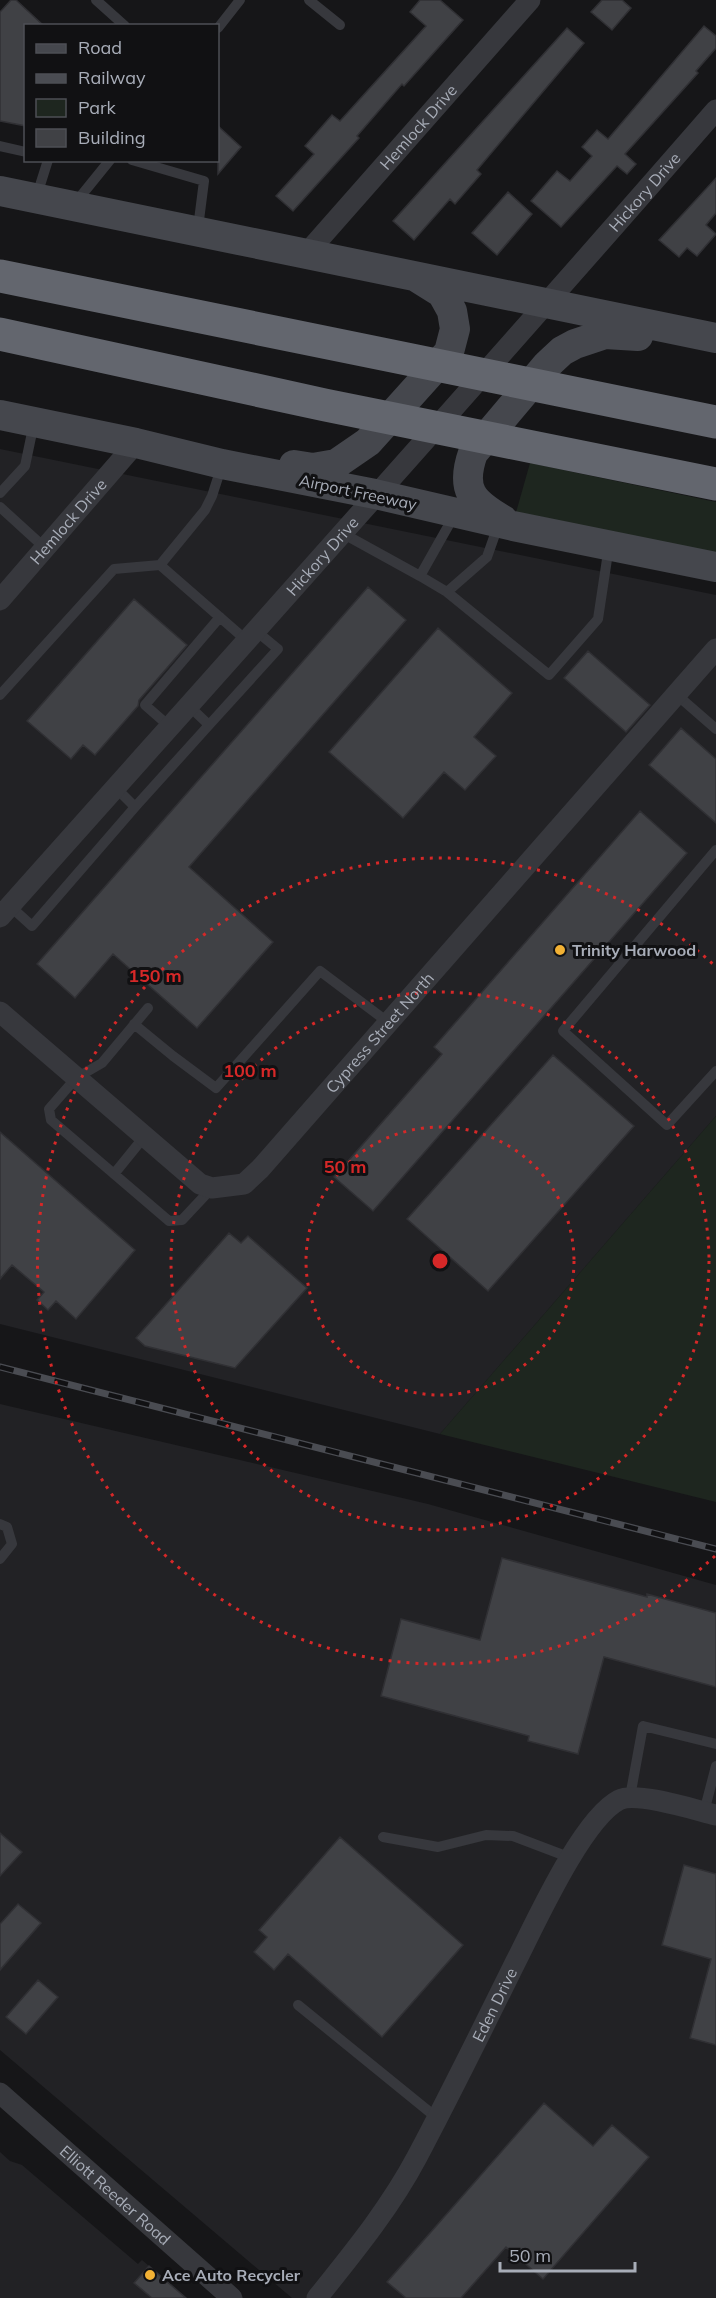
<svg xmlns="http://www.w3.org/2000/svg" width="716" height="2298" viewBox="0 0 716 2298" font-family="Mulish,sans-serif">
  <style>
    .built { fill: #222225 }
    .green { fill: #1e261f }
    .building { fill: #404145; stroke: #303034; stroke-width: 1.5 }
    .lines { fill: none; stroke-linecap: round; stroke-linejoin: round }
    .service { stroke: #37383d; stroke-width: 10 }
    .minor { stroke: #37383d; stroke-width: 21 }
    .secondary { stroke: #45474d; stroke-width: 30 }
    .motorway { stroke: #63666e; stroke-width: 33 }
    .rail-casing { stroke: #4a4c52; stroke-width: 7 }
    .rail { stroke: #111113; stroke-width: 4.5; stroke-dasharray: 14; stroke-linecap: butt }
    .ring { fill: none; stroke: #d62828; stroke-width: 3; stroke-dasharray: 3 6 }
    .poi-dot { fill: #f2b134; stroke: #111113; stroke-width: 2 }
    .labels { text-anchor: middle; stroke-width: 6; stroke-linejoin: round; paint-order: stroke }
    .street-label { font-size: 16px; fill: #a8adb8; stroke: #111113 }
    .poi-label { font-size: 16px; font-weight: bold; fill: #a8adb8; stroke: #111113; text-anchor: start }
    .centre { fill: #d62828; stroke: #111113; stroke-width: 3 }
    .ring-label { font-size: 18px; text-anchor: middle; font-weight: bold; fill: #d62828; stroke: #111113; stroke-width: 6; stroke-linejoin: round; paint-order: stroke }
  </style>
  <rect width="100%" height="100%" fill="#161618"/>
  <path class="built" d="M 0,449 L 716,595 L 716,1116 L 440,1434 L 0,1324 Z
    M 0,1404 L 428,1504 L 716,1585 L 716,2298 L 292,2298 L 0,2050 Z
    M 0,2152 L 10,2161 L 22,2165 L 138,2264 L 142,2260 L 186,2298 L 0,2298 Z"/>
  <path class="green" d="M 530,463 L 716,502 L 716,558 L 515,516 Z
    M 716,1116 L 716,1502 L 440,1434 Z"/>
  <path class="building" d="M 11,0 L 16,0 L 44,26 L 26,26 L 26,126 L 0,121 L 0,12 Z
    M 420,0 L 440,0 L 463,20 L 404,86 L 402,84 L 357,136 L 359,138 L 293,211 L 276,196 L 314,154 L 305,146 L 332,115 L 340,121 L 426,26 L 410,12 Z
    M 602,0 L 622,0 L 631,8 L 612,30 L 591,12 Z
    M 704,26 L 716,36 L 716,48 L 696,71 L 698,73 L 625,154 L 636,164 L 627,174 L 617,166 L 561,227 L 531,201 L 557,171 L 570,181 L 592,156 L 582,147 L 597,130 L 608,139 Z
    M 567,28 L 584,43 L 477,170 L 481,174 L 455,204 L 450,199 L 414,240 L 393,221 Z
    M 218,126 L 241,147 L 218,174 Z
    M 716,178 L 716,213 L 706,225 L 716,234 L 697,256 L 687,248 L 679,257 L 659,240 Z
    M 508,192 L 532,214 L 497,255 L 472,233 Z
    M 368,587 L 406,620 L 189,867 L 273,942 L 197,1028 L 113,954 L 75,998 L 37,964 Z
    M 134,599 L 187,645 L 139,700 L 138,706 L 95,755 L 83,745 L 71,759 L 27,721 Z
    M 438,628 L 512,693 L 474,737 L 496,756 L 465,790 L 444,772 L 403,818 L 329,752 Z
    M 588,651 L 650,705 L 626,732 L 564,678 Z
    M 681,728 L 716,759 L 716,823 L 649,765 Z
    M 640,811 L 687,853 L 373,1211 L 334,1177 L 442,1054 L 434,1047 Z
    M 553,1055 L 634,1126 L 488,1291 L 407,1219 Z
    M 0,1132 L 135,1250 L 76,1319 L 56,1301 L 48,1310 L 37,1300 L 44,1292 L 12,1265 L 0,1279 Z
    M 229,1233 L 241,1243 L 248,1236 L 307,1288 L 235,1368 L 145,1346 L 136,1338 Z
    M 502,1558 L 647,1597 L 647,1594 L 716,1613 L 716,1687 L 604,1657 L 578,1754 L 528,1741 L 529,1736 L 381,1696 L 401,1619 L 480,1640 Z
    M 0,1833 L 22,1852 L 0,1876 Z
    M 340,1837 L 463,1945 L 382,2037 L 288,1954 L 274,1970 L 254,1952 L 267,1937 L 259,1930 Z
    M 684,1865 L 716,1874 L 716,2045 L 690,2038 L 711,1959 L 662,1945 Z
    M 18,1904 L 41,1923 L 0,1970 L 0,1924 Z
    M 38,1980 L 58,1997 L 26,2034 L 6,2017 Z
    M 544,2103 L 593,2146 L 612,2125 L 649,2157 L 543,2279 L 506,2247 L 461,2298 L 406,2298 L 387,2282 Z
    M 149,2266 L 186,2298 L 152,2298 L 134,2283 Z"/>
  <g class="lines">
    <path class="service" d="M 96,0 L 125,26
      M 309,0 L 340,25
      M 218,28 L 240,0
      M 0,146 L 26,152
      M 132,160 L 204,181 L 198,228
      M 36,198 L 48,160
      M 76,202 L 110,160
      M 222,465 L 212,496 L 205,510 L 160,565 L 246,640
      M 0,493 L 25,466 L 34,423
      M 0,507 L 45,548
      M 499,523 L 487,557 L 447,592 L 549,675 L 598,619 L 609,546
      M 342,533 L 420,576
      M 447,592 L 420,576 L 455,514
      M 0,695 L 114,569 L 160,565
      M 677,695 L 716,729
      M 188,705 L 209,725 L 278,649 L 255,630
      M 169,726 L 145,705 L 220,617
      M 135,807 L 209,725
      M 716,850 L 563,1031 L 667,1125 L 716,1071
      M 10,906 L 32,926 L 135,807 L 115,787
      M 148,1008 L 102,1063 L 76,1078 L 49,1109 L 51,1120 L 169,1221 L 182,1220 L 212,1188
      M 134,1024 L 173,1056 L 216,1088 L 320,971 L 389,1023
      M 114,1174 L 144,1137
      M 0,1524 L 7,1527 L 12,1544 L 0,1559
      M 630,1797 L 643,1726 L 716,1744
      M 704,1812 L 716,1766
      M 383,1837 L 438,1847 L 486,1835 L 513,1836 L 571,1858
      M 298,2005 L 437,2118"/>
    <g class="minor">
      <path id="s1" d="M 307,253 L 530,0"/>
      <path id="s2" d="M 0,600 L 136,443"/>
      <path id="s3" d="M 0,917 C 239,649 480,381 716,110"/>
      <path id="s4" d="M 0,1012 L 200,1184 L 212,1188 L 244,1184 L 260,1169 L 716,649"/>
      <path id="s5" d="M 0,2093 L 232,2298"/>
      <path id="s6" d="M 317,2298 C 353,2253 390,2208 417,2157 C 451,2093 483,2028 515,1963 C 535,1924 582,1819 619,1800 C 637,1791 695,1810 716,1815"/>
    </g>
    <path class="secondary" d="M 0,191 L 716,338
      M 0,415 L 136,443 L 222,464 L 375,494 L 513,526 L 716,567
      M 294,465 L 313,468 L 336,464 L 368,442 L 449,352 L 455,329 L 452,311 L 442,293 L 418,278
      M 503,520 C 472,502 460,490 473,453 L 547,365 L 562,351 L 575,344 L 605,334 L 638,336"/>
    <path class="motorway" d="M 0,276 L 716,422
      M 0,334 L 325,405 L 716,484"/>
    <g class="rail-casing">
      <path id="rail" d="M 0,1367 L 716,1549"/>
    </g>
    <use href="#rail" class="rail"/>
  </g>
  <g class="ring">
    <circle cx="440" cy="1261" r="134"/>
    <circle cx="440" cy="1261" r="269"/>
    <path d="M715 1556A403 403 0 1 1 715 966"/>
  </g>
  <g class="poi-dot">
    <circle cx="560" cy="950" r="6"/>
    <circle cx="150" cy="2275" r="6"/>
  </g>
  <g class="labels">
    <g class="street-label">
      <text dy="6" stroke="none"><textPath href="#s1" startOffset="168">Hemlock Drive</textPath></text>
      <text dy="6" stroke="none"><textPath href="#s3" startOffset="970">Hickory Drive</textPath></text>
      <text transform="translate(358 492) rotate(12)" y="6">Airport Freeway</text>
      <text dy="6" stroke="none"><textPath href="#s2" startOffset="104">Hemlock Drive</textPath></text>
      <text dy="6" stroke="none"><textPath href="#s3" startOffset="484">Hickory Drive</textPath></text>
      <text dy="6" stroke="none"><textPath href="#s4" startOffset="512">Cypress Street North</textPath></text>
      <text dy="6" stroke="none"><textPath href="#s6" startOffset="344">Eden Drive</textPath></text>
      <text dy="6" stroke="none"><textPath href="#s5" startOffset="154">Elliott Reeder Road</textPath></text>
    </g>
    <g class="poi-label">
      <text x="572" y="956">Trinity Harwood</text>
      <text x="162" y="2281">Ace Auto Recycler</text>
    </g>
  </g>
  <circle cx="440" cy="1261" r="9" class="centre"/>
  <g class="ring-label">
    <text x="155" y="982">150 m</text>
    <text x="250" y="1077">100 m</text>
    <text x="345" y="1173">50 m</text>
  </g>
  <rect x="24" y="24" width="195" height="138" fill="#111113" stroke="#4d4f55" stroke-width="1.5"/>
  <rect x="36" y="44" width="30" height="9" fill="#45474d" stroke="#4d4f55" stroke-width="1.5"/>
  <text x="78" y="54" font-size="18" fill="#a8adb8">Road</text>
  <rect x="36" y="74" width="30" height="9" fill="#4a4c52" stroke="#4d4f55" stroke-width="1.5"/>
  <text x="78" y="84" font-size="18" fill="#a8adb8">Railway</text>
  <rect x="36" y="99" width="30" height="18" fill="#1e261f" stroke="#4d4f55" stroke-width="1.5"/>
  <text x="78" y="114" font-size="18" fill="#a8adb8">Park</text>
  <rect x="36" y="129" width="30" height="18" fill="#404145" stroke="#4d4f55" stroke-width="1.5"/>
  <text x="78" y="144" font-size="18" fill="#a8adb8">Building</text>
  <path d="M500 2262v9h135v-9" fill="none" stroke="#a8adb8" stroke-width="3"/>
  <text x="509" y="2262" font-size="18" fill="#a8adb8" stroke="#111113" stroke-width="4.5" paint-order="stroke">50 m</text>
</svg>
